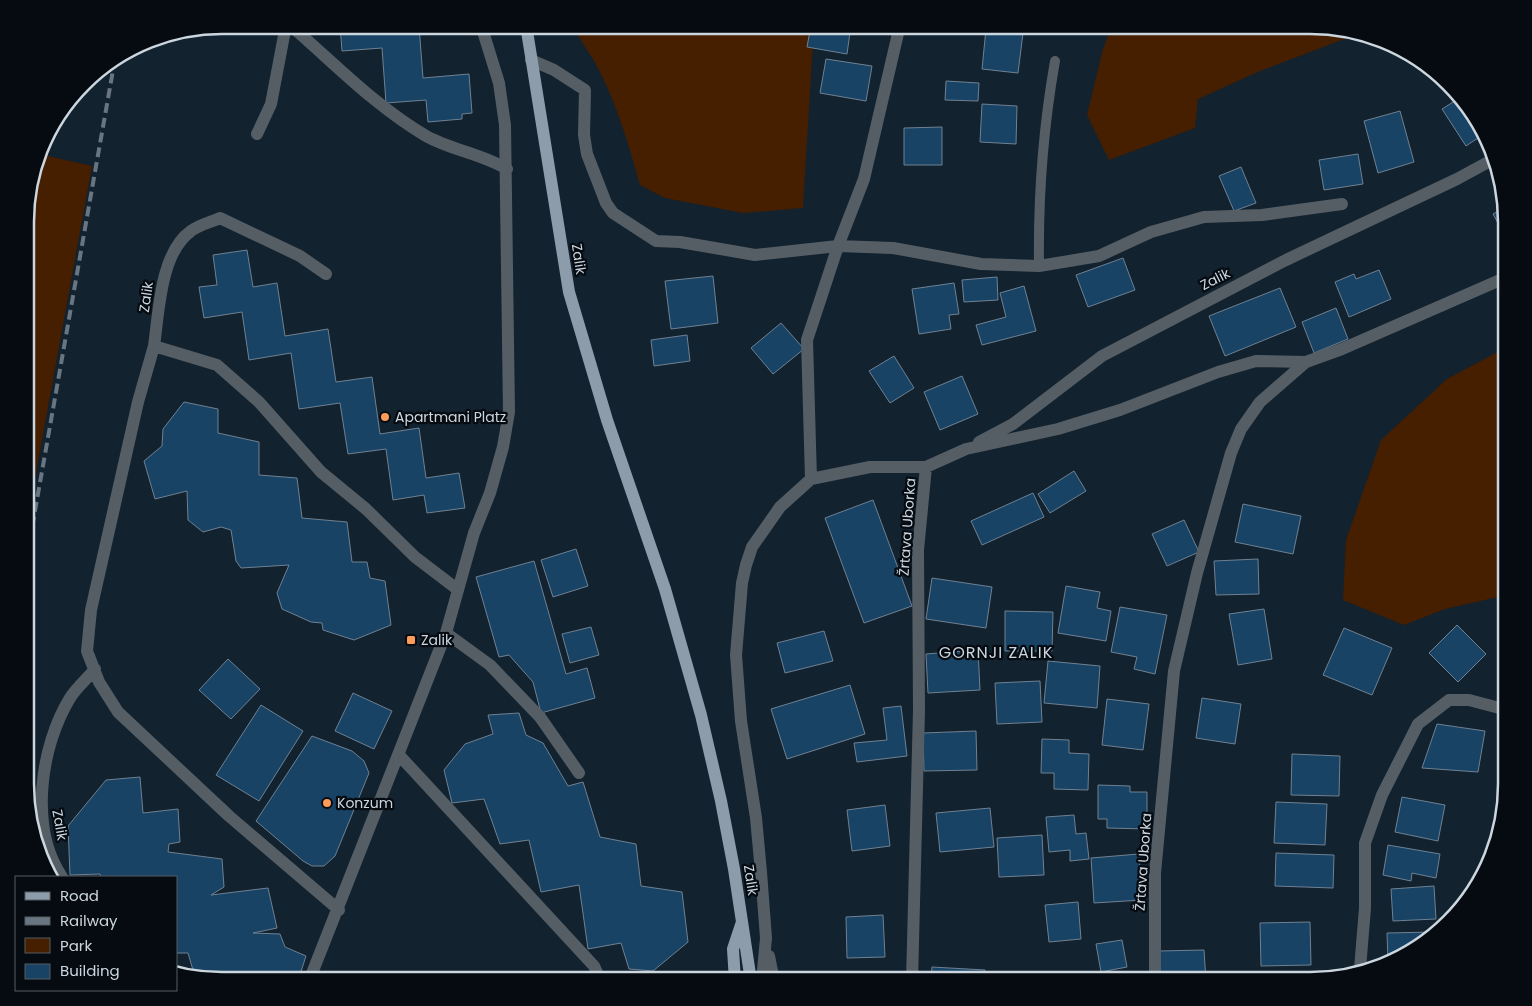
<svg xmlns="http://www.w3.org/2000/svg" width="1532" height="1006" viewBox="0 0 1532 1006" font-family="Poppins,sans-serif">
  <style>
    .green { fill: #461e00 }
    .building { fill: #184365; stroke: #6f8192 }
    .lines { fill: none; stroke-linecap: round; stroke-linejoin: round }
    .lane { stroke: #565e65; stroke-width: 10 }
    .street { stroke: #565e65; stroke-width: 12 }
    .primary { stroke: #8c9cab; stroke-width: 12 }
    .rail { stroke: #697681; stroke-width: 4; stroke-dasharray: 10 5; stroke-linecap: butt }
    .poi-dot { fill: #fe9b58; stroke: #050b11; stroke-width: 2 }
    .labels { text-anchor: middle; stroke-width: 4.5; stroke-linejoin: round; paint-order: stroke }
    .street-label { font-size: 14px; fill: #ccd6df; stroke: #050b11 }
    .poi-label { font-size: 14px; fill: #ccd6df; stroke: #050b11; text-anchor: start }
    .quarter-label { font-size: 16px; letter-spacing: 1px; fill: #ccd6df; stroke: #050b11 }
    .rim { fill: none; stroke: #ccd6df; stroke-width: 2.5 }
  </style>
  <rect width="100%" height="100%" fill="#12222f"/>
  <path class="green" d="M 573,25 L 810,25 L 813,42 L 803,208 L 743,213 L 665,198 L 640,185 C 629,146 618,108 600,72 C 592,55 580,42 573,25 Z
    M 1112,25 L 1311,25 L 1360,33 L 1260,71 L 1198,99 L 1195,128 L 1109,160 L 1087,115 L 1103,49 Z
    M 39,154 L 92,166 L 27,522 L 27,196 Z
    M 1507,347 L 1507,595 L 1445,609 L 1404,625 L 1343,600 L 1346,540 L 1381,440 L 1447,379 Z"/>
  <path class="building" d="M 340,25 L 378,25 L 379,29 L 419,26 L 423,78 L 469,74 L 472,113 L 462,114 L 462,119 L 428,122 L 426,100 L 386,103 L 382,48 L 342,51 Z
    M 811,25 L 851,25 L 847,54 L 807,47 Z
    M 975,25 L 1024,25 L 1018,73 L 982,69 L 986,29 L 975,28 Z
    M 826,59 L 872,66 L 866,101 L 820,93 Z
    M 946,81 L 979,83 L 978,101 L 945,100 Z
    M 1458,99 L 1481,123 L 1484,134 L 1466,146 L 1442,109 Z
    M 982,104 L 1017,106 L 1016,144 L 980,142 Z
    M 1400,111 L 1414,162 L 1378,173 L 1364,121 Z
    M 942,127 L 942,165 L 904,165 L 904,128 Z
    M 1358,154 L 1363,184 L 1324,190 L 1319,160 Z
    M 1241,167 L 1256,203 L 1234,211 L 1219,176 Z
    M 1506,207 L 1507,209 L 1507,239 L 1493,214 Z
    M 247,250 L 253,287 L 277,283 L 285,336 L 328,329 L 336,382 L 372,377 L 380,434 L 419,428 L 426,478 L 459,473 L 465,508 L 427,513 L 424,495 L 393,500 L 386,449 L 348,454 L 340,403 L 299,409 L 291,353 L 249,360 L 242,312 L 204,318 L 199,287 L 217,285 L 213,255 Z
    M 1123,258 L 1135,290 L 1088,307 L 1076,275 Z
    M 1379,270 L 1391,299 L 1349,317 L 1335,282 L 1354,274 L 1356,279 Z
    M 713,276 L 718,323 L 671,329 L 665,281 Z
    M 997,277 L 998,300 L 964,302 L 962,280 Z
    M 954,283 L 959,314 L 949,315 L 951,329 L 919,334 L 912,289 Z
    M 1024,286 L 1036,331 L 982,345 L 976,325 L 1006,317 L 1000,293 Z
    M 1280,288 L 1296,327 L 1225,356 L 1209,316 Z
    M 1336,308 L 1348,339 L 1314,353 L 1302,322 Z
    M 781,323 L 804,349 L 773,374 L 751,348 Z
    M 687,335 L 690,361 L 654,366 L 651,340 Z
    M 894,356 L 914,388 L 890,403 L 869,371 Z
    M 962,376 L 978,414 L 940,430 L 924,392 Z
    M 184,402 L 218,409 L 218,433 L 259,442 L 259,475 L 297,478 L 302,518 L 347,522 L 352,562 L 367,562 L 370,578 L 385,581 L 391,625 L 354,640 L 323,630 L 322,623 L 311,622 L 282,609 L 277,593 L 289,565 L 241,568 L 236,561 L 231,530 L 221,527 L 203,532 L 188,520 L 187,491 L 155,499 L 144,461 L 162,446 L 163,429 Z
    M 1074,471 L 1086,491 L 1050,513 L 1038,494 Z
    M 1033,493 L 1044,517 L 982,545 L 971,521 Z
    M 873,500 L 912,606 L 864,623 L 825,518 Z
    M 1243,504 L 1301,516 L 1293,554 L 1235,542 Z
    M 1184,520 L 1199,552 L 1167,566 L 1152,534 Z
    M 576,549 L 588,586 L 553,597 L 541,560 Z
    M 1258,559 L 1259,594 L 1216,595 L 1214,561 Z
    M 534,561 L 566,674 L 587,668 L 595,698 L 541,713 L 533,682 L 509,655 L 499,657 L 476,577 Z
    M 932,578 L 992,587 L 986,628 L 926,619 Z
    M 1066,586 L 1100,592 L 1097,608 L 1111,611 L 1106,641 L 1058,633 Z
    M 1120,607 L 1167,615 L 1155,674 L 1134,669 L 1137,657 L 1111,652 Z
    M 1264,609 L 1272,659 L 1238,665 L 1229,614 Z
    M 1005,611 L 1053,612 L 1052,651 L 1005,651 Z
    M 1457,625 L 1486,654 L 1458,682 L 1429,653 Z
    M 591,627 L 599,655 L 570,663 L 562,634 Z
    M 1344,628 L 1392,648 L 1372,695 L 1323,675 Z
    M 824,631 L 833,661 L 785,673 L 777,643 Z
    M 978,650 L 980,690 L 928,693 L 926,654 Z
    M 228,659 L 260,689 L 231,719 L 199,690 Z
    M 1048,661 L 1100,666 L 1097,708 L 1044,703 Z
    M 1040,681 L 1042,722 L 997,724 L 995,683 Z
    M 850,685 L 865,734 L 787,759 L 771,709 Z
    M 353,693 L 392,711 L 374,749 L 335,731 Z
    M 1202,698 L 1241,704 L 1235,744 L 1196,738 Z
    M 1107,699 L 1149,704 L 1143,750 L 1102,745 Z
    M 261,705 L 303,731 L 259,801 L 216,775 Z
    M 901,706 L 907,756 L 857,762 L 854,743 L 887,740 L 883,708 Z
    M 519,713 L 526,735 L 543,743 L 568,786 L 583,782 L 600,837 L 636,844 L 641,886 L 682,892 L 688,942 L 653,971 L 629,969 L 621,943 L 588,949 L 579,885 L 541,892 L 529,840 L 500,844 L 484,799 L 452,803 L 444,770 L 465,744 L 493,734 L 488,715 Z
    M 1437,724 L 1485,731 L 1478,772 L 1422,768 Z
    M 976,731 L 977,770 L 924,771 L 923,733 Z
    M 312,736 L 352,751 L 364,761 L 369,773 L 335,856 L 324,866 L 312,866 L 303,861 L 256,821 Z
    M 1042,739 L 1069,740 L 1069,753 L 1089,754 L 1088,790 L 1054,789 L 1054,773 L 1041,773 Z
    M 1292,754 L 1340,756 L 1339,796 L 1291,795 Z
    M 140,777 L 143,813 L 178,809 L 180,842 L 169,844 L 168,852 L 222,859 L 224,887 L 211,895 L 268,888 L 277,928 L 253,933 L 280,934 L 285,947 L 306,956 L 298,981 L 221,981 L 195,977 L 188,953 L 176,953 L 176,877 L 101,877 L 100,874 L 70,875 L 68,826 L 106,780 Z
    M 1098,785 L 1130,786 L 1130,792 L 1147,792 L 1147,829 L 1107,828 L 1107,819 L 1098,819 Z
    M 1402,797 L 1445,805 L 1438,841 L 1395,832 Z
    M 1276,802 L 1327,804 L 1325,845 L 1274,843 Z
    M 885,805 L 890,846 L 852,851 L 847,810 Z
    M 990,808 L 994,847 L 940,852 L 936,813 Z
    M 1074,815 L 1076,834 L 1086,833 L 1089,859 L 1070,861 L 1070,850 L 1049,852 L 1046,817 Z
    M 1042,835 L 1044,875 L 999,877 L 997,838 Z
    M 1388,845 L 1440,854 L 1436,878 L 1412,873 L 1411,881 L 1383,875 Z
    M 1276,853 L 1334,855 L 1333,888 L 1275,886 Z
    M 1139,854 L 1142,900 L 1094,903 L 1091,858 Z
    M 1434,886 L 1436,919 L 1393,921 L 1391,889 Z
    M 1078,902 L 1081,939 L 1049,942 L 1045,905 Z
    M 883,915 L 885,957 L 847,958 L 846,917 Z
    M 1310,922 L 1311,965 L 1261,966 L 1260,923 Z
    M 1433,932 L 1409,955 L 1388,961 L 1387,933 Z
    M 1122,940 L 1127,967 L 1101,972 L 1096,944 Z
    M 1204,950 L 1206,981 L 1161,981 L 1159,951 Z
    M 932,967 L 985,970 L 984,981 L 931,981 Z"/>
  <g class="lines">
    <path class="lane" d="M 1039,266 C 1038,196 1043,129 1055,61"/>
    <path class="street" d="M 290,25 C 334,63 375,106 426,136 C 451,150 482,154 507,169
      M 531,60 L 554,70 L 585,90 L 584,135 L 587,154 L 606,203 L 613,213 L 656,241 L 680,242 L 755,255 L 838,246 L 893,248 L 981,264 L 1039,266 L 1099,256 L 1151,232 L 1204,217 L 1262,215 L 1342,204
      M 257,134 L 271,104 L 286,25
      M 154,346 C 159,312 160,253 191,231 C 199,225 211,222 220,218 L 300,256 L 326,274
      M 979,442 L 1013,424 L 1102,356 L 1286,260 L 1457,179 L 1492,160
      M 811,479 L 807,340 L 838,246 L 864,179 L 900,25
      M 446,633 L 490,665 L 540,717 L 579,773
      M 399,755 L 594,966 L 601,981
      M 62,877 C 29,828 40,747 70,698 C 76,688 87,679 95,669
      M 339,910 L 229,816 L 118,712 L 99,682 L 87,651 L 91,610 L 138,402 L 154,346 L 217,365 L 259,402 L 321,472 L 366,509 L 415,557 L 457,589
      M 769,956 L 774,981
      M 1360,969 L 1365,908 L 1365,843 L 1382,795 L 1418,724 L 1449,700 L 1469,700 L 1507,710
      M 309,981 L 446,633 L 474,533 L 490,493 L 503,447 L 509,412 L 505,125 L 499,83 L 481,25
      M 762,981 L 766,938 L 761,872 L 756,818 L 741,721 L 736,655 L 742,583 L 746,565 L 752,547 L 780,507 L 811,479 L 870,467 L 926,467 L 966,449 L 1058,429 L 1120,410 L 1218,372 L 1256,361 L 1306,362 L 1342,349 L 1507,277
      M 912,981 L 919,710 L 918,550 L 926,467
      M 1155,981 L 1155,873 L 1174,671 L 1197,573 L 1231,453 L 1241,429 L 1260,402 L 1306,362"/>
    <path class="primary" d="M 526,25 L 569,292 L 607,420 L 665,589 L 701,715 L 721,801 L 734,869 L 751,981
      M 735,981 L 733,949 L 742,922"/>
    <path class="rail" d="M 27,556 L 115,59"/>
  </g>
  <g class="poi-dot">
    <circle cx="385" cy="417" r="5"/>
    <rect x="406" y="635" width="10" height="10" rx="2.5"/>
    <circle cx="327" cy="803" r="5"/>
  </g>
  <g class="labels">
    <g class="street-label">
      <text transform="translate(579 259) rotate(81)" y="5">Zalik</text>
      <text transform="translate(1215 279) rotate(-27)" y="5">Zalik</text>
      <text transform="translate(146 297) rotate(-82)" y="5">Zalik</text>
      <text transform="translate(907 527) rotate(-86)" y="5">Žrtava Uborka</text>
      <text transform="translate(60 825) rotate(80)" y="5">Zalik</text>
      <text transform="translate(1143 862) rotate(-86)" y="5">Žrtava Uborka</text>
      <text transform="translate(751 880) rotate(81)" y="5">Zalik</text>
    </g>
    <g class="poi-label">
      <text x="395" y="422">Apartmani Platz</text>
      <text x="421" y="645">Zalik</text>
      <text x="337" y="808">Konzum</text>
    </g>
    <g class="quarter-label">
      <text x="996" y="658">GORNJI ZALIK</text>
    </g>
  </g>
  <path d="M0 0H1532V1006H0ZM222 34H1310A188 188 0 0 1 1498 222V784A188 188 0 0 1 1310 972H222A188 188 0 0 1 34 784V222A188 188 0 0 1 222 34Z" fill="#050b11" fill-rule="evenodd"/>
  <path class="rim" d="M222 34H1310A188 188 0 0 1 1498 222V784A188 188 0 0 1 1310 972H222A188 188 0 0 1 34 784V222A188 188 0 0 1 222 34Z"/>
  <rect x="15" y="876" width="162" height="115" fill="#050b11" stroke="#555c63"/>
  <rect x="25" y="892" width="25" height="8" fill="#8c9cab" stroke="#555c63"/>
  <text x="60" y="901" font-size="15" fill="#ccd6df">Road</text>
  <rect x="25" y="917" width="25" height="8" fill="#697681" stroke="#555c63"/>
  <text x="60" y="926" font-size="15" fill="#ccd6df">Railway</text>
  <rect x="25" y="938" width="25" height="15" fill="#461e00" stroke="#555c63"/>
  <text x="60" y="951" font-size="15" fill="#ccd6df">Park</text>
  <rect x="25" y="964" width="25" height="15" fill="#184365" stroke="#555c63"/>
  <text x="60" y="976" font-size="15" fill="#ccd6df">Building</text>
</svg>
